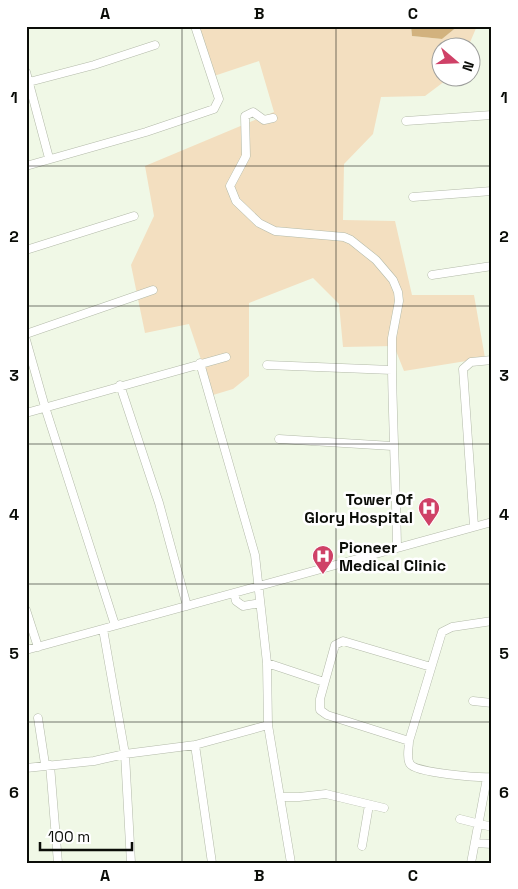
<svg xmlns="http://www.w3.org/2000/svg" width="518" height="889" viewBox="0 0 518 889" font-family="'Space Grotesk',sans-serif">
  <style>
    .green { fill: #f3dfc0 }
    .forest { fill: #d2b27e }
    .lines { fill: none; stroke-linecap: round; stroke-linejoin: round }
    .minor-casing { stroke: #b3baa9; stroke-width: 9 }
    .minor { stroke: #fff; stroke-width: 8 }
    .grid { fill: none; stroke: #0b0d08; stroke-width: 1; stroke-opacity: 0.55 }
    .labels { text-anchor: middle; stroke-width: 5; stroke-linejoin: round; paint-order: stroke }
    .poi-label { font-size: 16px; font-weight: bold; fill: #0b0d08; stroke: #fff; text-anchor: end }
    .neatline { fill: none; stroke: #0b0d08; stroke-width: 2 }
    .grid-label { font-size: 16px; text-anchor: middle; font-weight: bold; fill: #0b0d08 }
  </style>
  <rect width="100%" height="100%" fill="#f0f8e6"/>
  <path class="green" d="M 192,26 L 411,26 L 412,36 L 442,39 L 458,26 L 477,26 L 468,47 L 440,48 L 440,78 L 449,78 L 425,96 L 381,97 L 373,134 L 344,164 L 343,220 L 395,221 L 412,295 L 474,295 L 485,358 L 404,371 L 394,346 L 343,347 L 339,304 L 313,278 L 249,303 L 249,376 L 233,389 L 213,395 L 189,324 L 145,333 L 131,265 L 154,216 L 145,166 L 274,112 L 259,61 L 214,76 Z"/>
  <path class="forest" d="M 411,26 L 458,26 L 442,39 L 412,36 Z"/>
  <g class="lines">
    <g class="minor-casing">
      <path id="minor" d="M 26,72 L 49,158
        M 29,82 L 94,65 L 155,45
        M 273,118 L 264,120 L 253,112 L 245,116 L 246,156 L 230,186 L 236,201 L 259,223 L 275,231 L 344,237 L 351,240 L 376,260 L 393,280 L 398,292 L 399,301 L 392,338 L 392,370
        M 406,121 L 492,115
        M 26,166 L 146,132 L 214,109 L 219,99 L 195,26
        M 413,197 L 492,191
        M 26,250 L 134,216
        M 432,275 L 492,266
        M 26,334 L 153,290
        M 26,340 L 45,407 L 115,625
        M 200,363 L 255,555 L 267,663 L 268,725 L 291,863
        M 267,365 L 392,370 C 393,429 396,488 397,547
        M 120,385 L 159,503 L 187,606
        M 26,413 L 226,357
        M 279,439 L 392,446
        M 474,526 L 463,369 L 471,362 L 492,360
        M 234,593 L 236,601 L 243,606 L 260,603
        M 26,610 L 38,647
        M 492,621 L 452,627 L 442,632 L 409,741 C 409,748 406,758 410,764 C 416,773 480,778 492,777
        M 103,629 L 125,754 L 131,863
        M 26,650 L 492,522
        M 267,663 L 324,682
        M 473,701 L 492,703
        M 38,718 L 45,764 L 50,765 L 58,863
        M 409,741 L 327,715 L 320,710 L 320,699 L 335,645 L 343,641 L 431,667
        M 195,745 L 212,863
        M 26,768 L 94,761 L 125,754 L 195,745 L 268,725
        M 282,797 L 299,797 L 326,794 L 384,808
        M 460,819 L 492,827
        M 475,843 L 492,844
        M 362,846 L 369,805
        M 471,863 L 487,778"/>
    </g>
    <use href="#minor" class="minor"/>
  </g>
  <path class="grid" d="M 182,26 L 182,863M 336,26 L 336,863M 26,166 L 492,166M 26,306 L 492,306M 26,444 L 492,444M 26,584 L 492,584M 26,722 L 492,722"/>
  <defs>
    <g id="hospital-pin" transform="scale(1.125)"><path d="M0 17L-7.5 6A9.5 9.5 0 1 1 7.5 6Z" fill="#cf4167" stroke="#fff"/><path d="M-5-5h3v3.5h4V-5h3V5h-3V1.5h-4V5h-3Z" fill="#fff"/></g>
  </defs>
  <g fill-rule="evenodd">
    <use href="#hospital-pin" x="429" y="508"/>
    <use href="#hospital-pin" x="323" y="556"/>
  </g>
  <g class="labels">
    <g class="poi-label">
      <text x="413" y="505">Tower Of<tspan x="413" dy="18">Glory Hospital</tspan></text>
      <text x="339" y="553" text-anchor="start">Pioneer<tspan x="339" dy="18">Medical Clinic</tspan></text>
    </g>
  </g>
  <rect width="518" height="889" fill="none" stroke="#ffffff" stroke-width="55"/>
  <g transform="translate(456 62) rotate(109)"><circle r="24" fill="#ffffff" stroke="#9d9e9c"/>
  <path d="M0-4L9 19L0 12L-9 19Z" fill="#cf4167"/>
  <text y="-8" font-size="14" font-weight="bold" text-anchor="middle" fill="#0b0d08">N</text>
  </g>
  <path d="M40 842v8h92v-8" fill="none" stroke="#0b0d08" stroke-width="2.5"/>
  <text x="48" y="842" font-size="15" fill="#0b0d08" stroke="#ffffff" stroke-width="4" paint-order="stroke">100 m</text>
  <rect x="28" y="28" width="462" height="834" class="neatline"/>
  <g class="grid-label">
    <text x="105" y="19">A</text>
    <text x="259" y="19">B</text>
    <text x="413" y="19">C</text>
    <text x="14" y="103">1</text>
    <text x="504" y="103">1</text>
    <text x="14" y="242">2</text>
    <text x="504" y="242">2</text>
    <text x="14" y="381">3</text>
    <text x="504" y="381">3</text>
    <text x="14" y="520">4</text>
    <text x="504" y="520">4</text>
    <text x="14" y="659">5</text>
    <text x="504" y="659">5</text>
    <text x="14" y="798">6</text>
    <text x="504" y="798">6</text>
    <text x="105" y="881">A</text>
    <text x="259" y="881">B</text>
    <text x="413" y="881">C</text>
  </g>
</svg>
